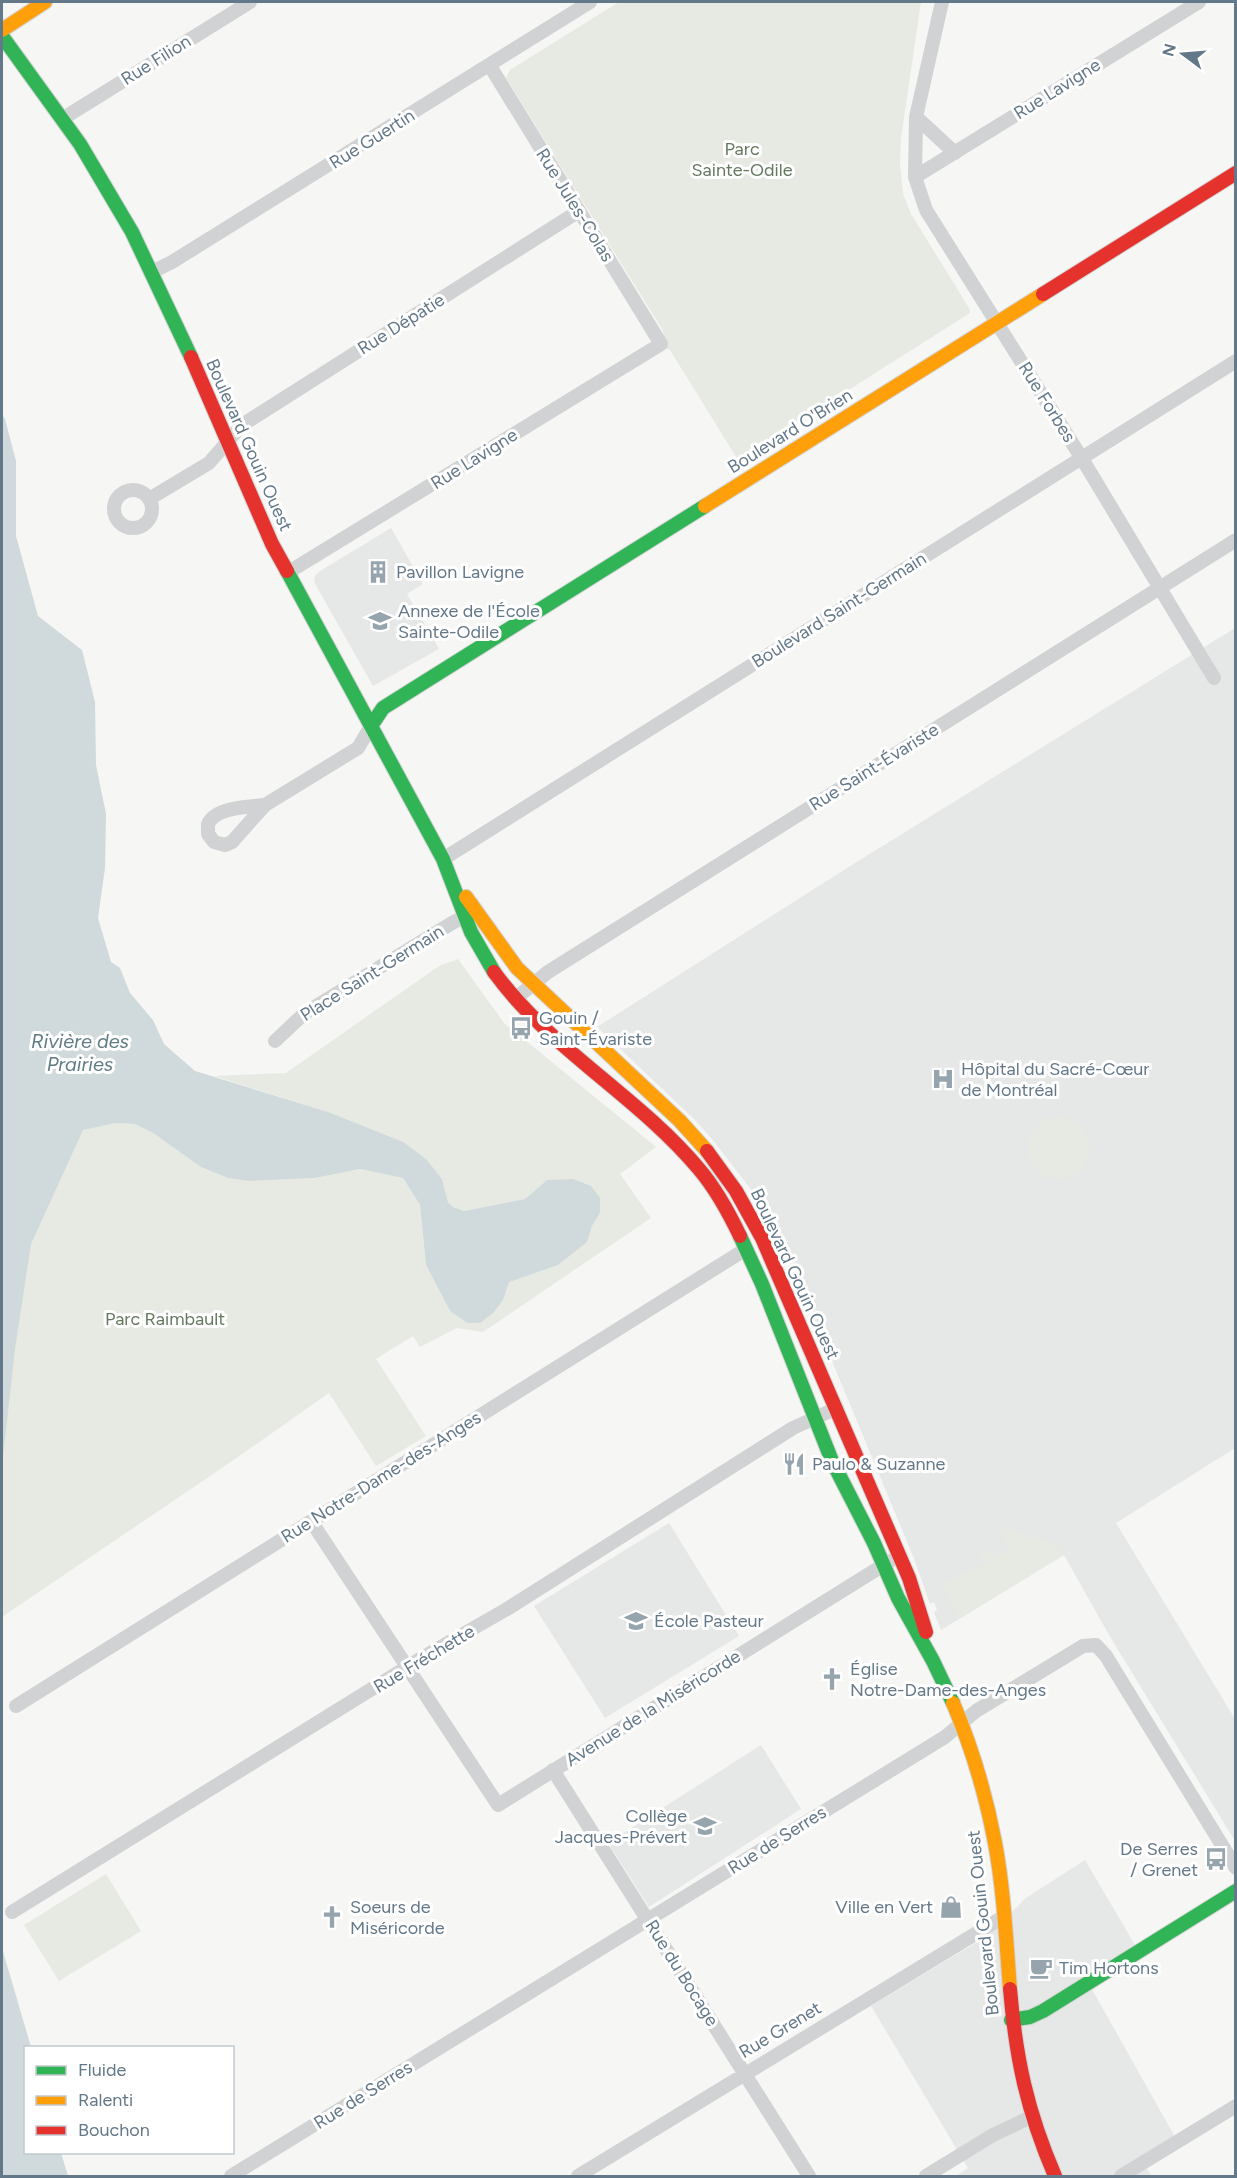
<svg xmlns="http://www.w3.org/2000/svg" width="1237" height="2178" viewBox="0 0 1237 2178" font-family="Figtree,sans-serif">
  <style>
    .built { fill: #e6e8e7 }
    .green { fill: #e6eae2 }
    .water { fill: #d0d9db }
    .lines { fill: none; stroke-linecap: round; stroke-linejoin: round }
    .fast-casing { stroke: #d1d3d4; stroke-width: 16 }
    .slow-casing { stroke: #d1d3d4; stroke-width: 16 }
    .jam-casing { stroke: #d1d3d4; stroke-width: 16 }
    .street { stroke: #d1d2d3; stroke-width: 14 }
    .fast { stroke: #30b455; stroke-width: 14 }
    .slow { stroke: #ff9f0a; stroke-width: 14 }
    .jam { stroke: #e5322d; stroke-width: 14 }
    .labels { text-anchor: middle; stroke-width: 6; stroke-linejoin: round; paint-order: stroke }
    .street-label { font-size: 18px; fill: #637888; stroke: #fff }
    .park-label { font-size: 18px; fill: #65795e; stroke: #fff }
    .poi-label { font-size: 18px; fill: #637888; stroke: #fff; text-anchor: start }
    .water-label { font-size: 20px; font-style: italic; fill: #5f7b84; stroke: #fff }
  </style>
  <rect width="100%" height="100%" fill="#f6f6f4"/>
  <path class="built" d="M 391,528 L 423,584 L 407,594 L 439,649 L 373,686 L 314,582 L 315,576 L 320,571 Z
    M 1235,628 L 1235,1448 L 1116,1523 L 1235,1719 L 1235,1841 L 1109,1635 L 1064,1555 L 941,1630 L 934,1612 L 937,1610 L 934,1602 L 930,1604 L 913,1556 L 812,1313 L 812,1309 L 776,1236 L 781,1234 L 778,1227 L 773,1229 L 750,1188 L 712,1139 L 695,1120 L 597,1027 L 855,863 Z
    M 669,1523 L 739,1636 L 605,1718 L 534,1606 Z
    M 761,1745 L 801,1809 L 649,1907 L 608,1843 Z
    M 1085,1860 L 1135,1945 L 1084,1975 L 1175,2137 L 1140,2159 L 1152,2176 L 956,2176 L 968,2168 L 871,2006 L 987,1936 L 1026,1898 Z"/>
  <path class="green" d="M 619,2 L 921,2 L 901,138 L 900,164 L 903,194 L 911,214 L 969,308 L 970,313 L 738,460 L 670,350 L 664,348 L 665,338 L 662,329 L 506,78 L 510,70 Z
    M 458,959 L 504,1023 L 656,1147 L 620,1174 L 651,1218 L 483,1332 L 457,1328 L 420,1347 L 413,1336 L 376,1359 L 426,1436 L 376,1466 L 329,1393 L 238,1457 L 2,1617 L 2,1370 L 21,1241 L 83,1129 L 115,1123 L 135,1124 L 153,1133 L 201,1167 L 228,1178 L 248,1181 L 315,1178 L 360,1169 L 403,1178 L 420,1205 L 426,1265 L 450,1311 L 503,1300 L 508,1282 L 517,1277 L 539,1272 L 587,1242 L 592,1226 L 600,1213 L 547,1180 L 525,1199 L 464,1211 L 453,1207 L 448,1202 L 442,1179 L 328,1112 L 214,1076 L 286,1073 L 439,966 Z
    M1028 1148a31 31 0 1 1 62 0a31 31 0 1 1-62 0Z
    M 1001,1526 L 1062,1547 L 1064,1555 L 959,1619 L 942,1583 L 984,1563 L 980,1555 L 990,1551 L 993,1556 L 1009,1549 L 1000,1529 Z
    M 106,1874 L 141,1931 L 59,1981 L 24,1925 Z"/>
  <path class="water" d="M 2,414 L 5,419 L 16,461 L 16,536 L 38,616 L 82,650 L 95,702 L 96,765 L 106,814 L 105,868 L 98,918 L 111,962 L 120,968 L 130,993 L 153,1020 L 164,1044 L 195,1071 L 328,1112 L 403,1142 L 426,1159 L 442,1179 L 448,1202 L 453,1207 L 464,1211 L 525,1199 L 547,1180 L 573,1179 L 591,1186 L 600,1198 L 600,1213 L 592,1226 L 587,1242 L 558,1265 L 509,1282 L 503,1300 L 493,1313 L 480,1323 L 468,1323 L 450,1311 L 426,1265 L 420,1205 L 403,1178 L 360,1169 L 315,1178 L 248,1181 L 228,1178 L 201,1167 L 153,1133 L 135,1124 L 115,1123 L 83,1130 L 31,1244 L 15,1349 L 2,1466 Z
    M 2,1948 L 31,2047 L 26,2048 L 26,2152 L 61,2153 L 68,2176 L 2,2176 Z"/>
  <g class="lines">
    <g class="fast-casing">
      <path id="fast" d="M 2,36 L 80,144 L 132,232 L 191,357
        M 287,571 L 443,859 L 471,932 L 494,972
        M 371,726 L 383,708 L 705,506
        M 740,1236 L 762,1284 L 832,1461 L 874,1543 L 898,1598 L 933,1661 L 953,1703
        M 1011,2020 L 1030,2017 L 1043,2011 L 1236,1891"/>
    </g>
    <g class="slow-casing">
      <path id="slow" d="M 2,30 L 45,2
        M 705,506 L 1043,294
        M 466,897 L 517,968 L 680,1121 L 707,1151
        M 953,1703 C 972,1748 986,1795 995,1843 C 1004,1891 1006,1940 1010,1989"/>
    </g>
    <g class="jam-casing">
      <path id="jam" d="M 1043,294 L 1236,173
        M 191,357 L 272,544 L 287,571
        M 494,972 C 550,1049 638,1096 699,1169 C 716,1189 729,1213 740,1236
        M 707,1151 L 736,1191 L 762,1238 L 909,1578 L 926,1632
        M 1010,1989 C 1016,2059 1027,2111 1055,2176"/>
    </g>
    <path class="street" d="M 942,2 L 916,117 L 915,177 L 926,210 L 1081,457 L 1214,678
      M 916,117 L 955,153
      M 62,119 L 250,2
      M 915,177 L 1199,2
      M 152,272 L 172,262 L 590,2
      M114 509a19 19 0 1 1 38 0a19 19 0 1 1-38 0Z
      M 149,499 L 209,463 L 242,425 L 579,211
      M 287,573 L 661,344 L 490,66
      M 265,805 C 248,807 216,807 208,824 L 208,834 L 214,842 L 225,845 L 232,842 L 265,805 L 358,748 L 371,726
      M 443,859 L 1236,361
      M 516,998 L 548,972 L 1236,540
      M 275,1041 L 305,1013 L 452,923 L 473,912
      M 311,1521 L 498,1805 L 890,1561
      M 16,1706 L 746,1249
      M 553,1770 L 809,2176
      M 12,1912 L 425,1656 L 507,1609 L 793,1428 L 837,1408
      M 231,2176 L 945,1737 L 976,1711 L 1083,1646 L 1096,1645 L 1106,1656 L 1236,1868
      M 578,2176 L 1003,1917
      M 926,2176 L 993,2135 L 1031,2117
      M 1121,2176 L 1236,2106"/>
    <use href="#fast" class="fast"/>
    <use href="#slow" class="slow"/>
    <use href="#jam" class="jam"/>
  </g>
  <defs>
    <g id="building-bare" transform="scale(1.8)"><path d="M-4-6H4V6H1V3H-1V6H-4ZM-2.5-4.3h1.7v1.8h-1.7ZM.8-4.3h1.7v1.8H.8ZM-2.5-1h1.7V.8h-1.7ZM.8-1h1.7V.8H.8Z" fill="#96a4ae" stroke="#fff" stroke-width="2.5" paint-order="stroke"/></g>
    <g id="school-bare" transform="scale(1.8)"><path d="M0-5L7-2L0 1L-7-2ZM-4 1L0 2.5L4 1V4Q0 6-4 4Z" fill="#96a4ae" stroke="#fff" stroke-width="2.5" paint-order="stroke"/></g>
    <g id="bus-bare" transform="scale(1.8)"><path d="M-5-6H5V4H4V6H2V4H-2V6H-4V4H-5ZM-3.5-4V0h7V-4ZM-3.5 1.2v1.5H-2V1.2ZM2 1.2v1.5H3.5V1.2Z" fill="#96a4ae" stroke="#fff" stroke-width="2.5" paint-order="stroke"/></g>
    <g id="hospital-bare" transform="scale(1.8)"><path d="M-5-5h3v3.5h4V-5h3V5h-3V1.5h-4V5h-3Z" fill="#96a4ae" stroke="#fff" stroke-width="2.5" paint-order="stroke"/></g>
    <g id="restaurant-bare" transform="scale(1.8)"><path d="M-5-6h1v4h1v-4h1v4h1v-4h1v5L-1.5 .5V6h-2V.5L-5-1ZM5-6V6H3V1.5H1.5Q1.5-4 5-6Z" fill="#96a4ae" stroke="#fff" stroke-width="2.5" paint-order="stroke"/></g>
    <g id="church-bare" transform="scale(1.8)"><path d="M-1.2-6h2.4v3.5h3.3v2.4h-3.3V6h-2.4V-.1h-3.3v-2.4h3.3Z" fill="#96a4ae" stroke="#fff" stroke-width="2.5" paint-order="stroke"/></g>
    <g id="shop-bare" transform="scale(1.8)"><path d="M-5-2.5h2.3a2.7 3.5 0 0 1 5.4 0H5L5.5 6h-11ZM-1.5-2.5h3a1.5 2.3 0 0 0-3 0Z" fill="#96a4ae" stroke="#fff" stroke-width="2.5" paint-order="stroke"/></g>
    <g id="cafe-bare" transform="scale(1.8)"><path d="M-5.5-4.5H6V0H3Q3 3.5 0 3.5H-2.5Q-5.5 3.5-5.5 0ZM3-3.2v2h1.7v-2ZM-6 4.5H4V6H-6Z" fill="#96a4ae" stroke="#fff" stroke-width="2.5" paint-order="stroke"/></g>
  </defs>
  <g fill-rule="evenodd">
    <use href="#building-bare" x="378" y="572"/>
    <use href="#school-bare" x="380" y="621"/>
    <use href="#bus-bare" x="521" y="1028"/>
    <use href="#hospital-bare" x="943" y="1079"/>
    <use href="#restaurant-bare" x="794" y="1464"/>
    <use href="#school-bare" x="636" y="1621"/>
    <use href="#church-bare" x="832" y="1679"/>
    <use href="#school-bare" x="705" y="1826"/>
    <use href="#bus-bare" x="1216" y="1859"/>
    <use href="#shop-bare" x="951" y="1907"/>
    <use href="#church-bare" x="332" y="1917"/>
    <use href="#cafe-bare" x="1041" y="1968"/>
  </g>
  <g class="labels">
    <g class="street-label">
      <text transform="translate(156 60) rotate(-32)" y="6">Rue Filion</text>
      <text transform="translate(1057 89) rotate(-32)" y="6">Rue Lavigne</text>
      <text transform="translate(372 139) rotate(-32)" y="6">Rue Guertin</text>
      <text transform="translate(575 205) rotate(58)" y="6">Rue Jules-Colas</text>
      <text transform="translate(401 324) rotate(-32)" y="6">Rue Dépatie</text>
      <text transform="translate(1047 402) rotate(58)" y="6">Rue Forbes</text>
      <text transform="translate(790 431) rotate(-32)" y="6">Boulevard O'Brien</text>
      <text transform="translate(249 445) rotate(66)" y="6">Boulevard Gouin Ouest</text>
      <text transform="translate(474 459) rotate(-32)" y="6">Rue Lavigne</text>
      <text transform="translate(839 610) rotate(-32)" y="6">Boulevard Saint-Germain</text>
      <text transform="translate(874 767) rotate(-32)" y="6">Rue Saint-Évariste</text>
      <text transform="translate(372 973) rotate(-32)" y="6">Place Saint-Germain</text>
      <text transform="translate(795 1274) rotate(65)" y="6">Boulevard Gouin Ouest</text>
      <text transform="translate(381 1477) rotate(-32)" y="6">Rue Notre-Dame-des-Anges</text>
      <text transform="translate(424 1659) rotate(-31)" y="6">Rue Fréchette</text>
      <text transform="translate(653 1708) rotate(-32)" y="6">Avenue de la Miséricorde</text>
      <text transform="translate(777 1840) rotate(-32)" y="6">Rue de Serres</text>
      <text transform="translate(983 1923) rotate(-96)" y="6">Boulevard Gouin Ouest</text>
      <text transform="translate(682 1973) rotate(58)" y="6">Rue du Bocage</text>
      <text transform="translate(780 2030) rotate(-31)" y="6">Rue Grenet</text>
      <text transform="translate(363 2095) rotate(-32)" y="6">Rue de Serres</text>
    </g>
    <g class="park-label">
      <text x="742" y="155">Parc<tspan x="742" dy="21">Sainte-Odile</tspan></text>
      <text x="165" y="1325">Parc Raimbault</text>
    </g>
    <g class="poi-label">
      <text x="396" y="578">Pavillon Lavigne</text>
      <text x="398" y="617">Annexe de l'École<tspan x="398" dy="21">Sainte-Odile</tspan></text>
      <text x="539" y="1024">Gouin /<tspan x="539" dy="21">Saint-Évariste</tspan></text>
      <text x="961" y="1075">Hôpital du Sacré-Cœur<tspan x="961" dy="21">de Montréal</tspan></text>
      <text x="812" y="1470">Paulo &amp; Suzanne</text>
      <text x="654" y="1627">École Pasteur</text>
      <text x="850" y="1675">Église<tspan x="850" dy="21">Notre-Dame-des-Anges</tspan></text>
      <text x="687" y="1822" text-anchor="end">Collège<tspan x="687" dy="21">Jacques-Prévert</tspan></text>
      <text x="1198" y="1855" text-anchor="end">De Serres<tspan x="1198" dy="21">/ Grenet</tspan></text>
      <text x="350" y="1913">Soeurs de<tspan x="350" dy="21">Miséricorde</tspan></text>
      <text x="933" y="1913" text-anchor="end">Ville en Vert</text>
      <text x="1059" y="1974">Tim Hortons</text>
    </g>
    <g class="water-label">
      <text x="80" y="1048">Rivière des<tspan x="80" dy="23">Prairies</tspan></text>
    </g>
  </g>
  <rect width="1237" height="2178" fill="none" stroke="#637888" stroke-width="6"/>
  <rect x="24" y="2046" width="210" height="108" fill="#ffffff" stroke="#c1c9cf" stroke-width="1.5"/>
  <rect x="36" y="2066" width="30" height="9" fill="#30b455" stroke="#c1c9cf" stroke-width="1.5"/>
  <text x="78" y="2076" font-size="18" fill="#637888">Fluide</text>
  <rect x="36" y="2096" width="30" height="9" fill="#ff9f0a" stroke="#c1c9cf" stroke-width="1.5"/>
  <text x="78" y="2106" font-size="18" fill="#637888">Ralenti</text>
  <rect x="36" y="2126" width="30" height="9" fill="#e5322d" stroke="#c1c9cf" stroke-width="1.5"/>
  <text x="78" y="2136" font-size="18" fill="#637888">Bouchon</text>
  <g transform="translate(1183 54) rotate(286)" stroke="#ffffff" stroke-width="4.5" paint-order="stroke">
  <path d="M0-4.5L10 22L0 15L-10 22Z" fill="#637888"/>
  <text y="-9" font-size="16" font-weight="bold" text-anchor="middle" fill="#637888">N</text>
  </g>
</svg>
